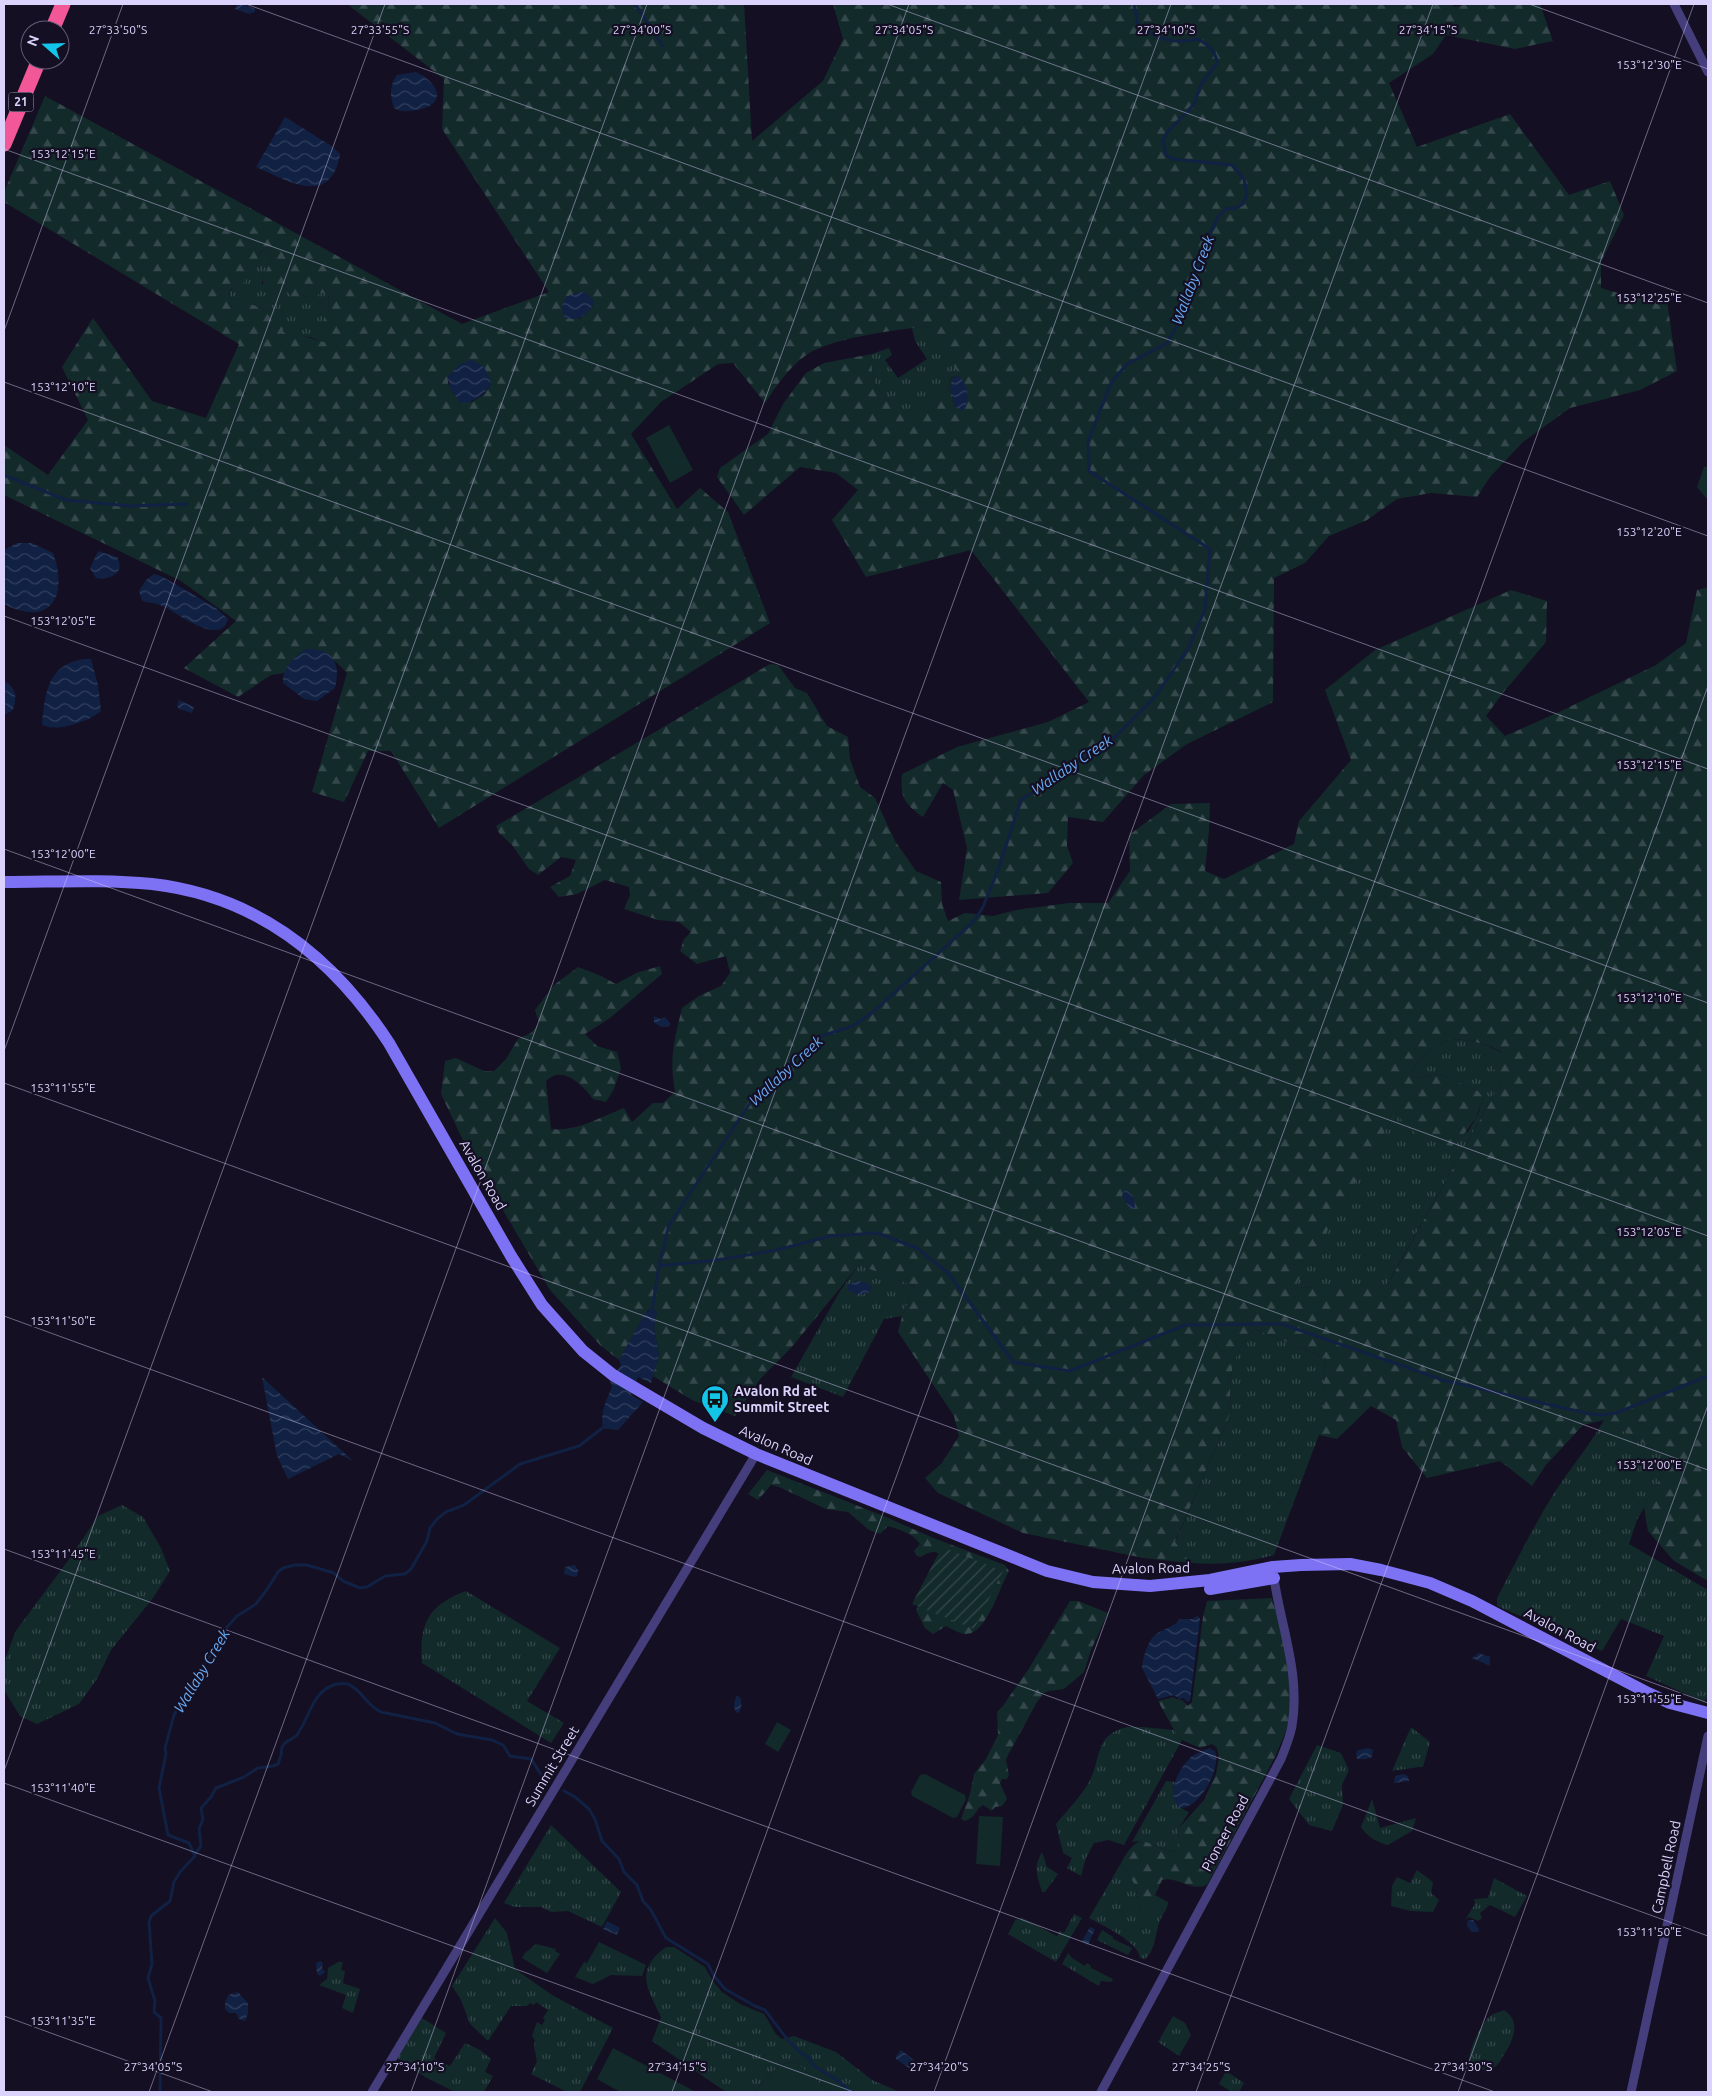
<svg xmlns="http://www.w3.org/2000/svg" width="1712" height="2096" viewBox="0 0 1712 2096" font-family="Ubuntu,sans-serif">
  <style>
    .grass { fill: url(#grass-tufts) }
    .forest { fill: url(#forest-firs); fill-rule: evenodd }
    .garden { fill: url(#garden-furrows) }
    .pitch { fill: #132a2b }
    .water { fill: url(#water-waves) }
    .lines { fill: none; stroke-linecap: round; stroke-linejoin: round }
    .stream { stroke: #112143; stroke-width: 3 }
    .street { stroke: #453e7d; stroke-width: 9 }
    .secondary { stroke: #7e72f4; stroke-width: 12 }
    .highway { stroke: #f25897; stroke-width: 15 }
    .ticks { fill: none; stroke: #dbd3fc; stroke-width: 1; stroke-opacity: 0.45 }
    .labels { text-anchor: middle; stroke-width: 4.5; stroke-linejoin: round; paint-order: stroke }
    .shield { fill: #140f22; stroke: #9f98bb; stroke-width: 1 }
    .shield-label { font-size: 12px; font-weight: bold; fill: #dbd3fc }
    .street-label { font-size: 14px; fill: #dbd3fc; stroke: #140f22 }
    .poi-label { font-size: 14px; font-weight: bold; fill: #dbd3fc; stroke: #140f22; text-anchor: start }
    .water-label { font-size: 15px; font-style: italic; fill: #69aaf4; stroke: #140f22 }
    .ticks-label { font-size: 12px; text-anchor: middle; fill: #dbd3fc; stroke: #140f22; stroke-width: 4.5; stroke-linejoin: round; paint-order: stroke }
  </style>
  <defs>
    <pattern id="grass-tufts" width="24" height="20" patternUnits="userSpaceOnUse" patternTransform="scale(1.25)"><rect width="24" height="20" fill="#132a2b"/><path d="M3 7l-1-3M5 7V3M7 7l1-3M15 17l-1-3M17 17v-4M19 17l1-3" fill="none" stroke="#35484b"/></pattern>
    <pattern id="forest-firs" width="22" height="20" patternUnits="userSpaceOnUse" patternTransform="scale(1.25)"><rect width="22" height="20" fill="#132a2b"/><path d="M5 1l3.5 6h-7zM16 11l3.5 6h-7z" fill="#35484b"/></pattern>
    <pattern id="garden-furrows" width="10" height="10" patternUnits="userSpaceOnUse" patternTransform="scale(1.25)"><rect width="10" height="10" fill="#132a2b"/><path d="M-1 1l2-2M0 10L10 0M9 11l2-2" fill="none" stroke="#35484b"/></pattern>
    <pattern id="water-waves" width="16" height="10" patternUnits="userSpaceOnUse" patternTransform="scale(1.25)"><rect width="16" height="10" fill="#112143"/><path d="M0 5q4-4 8 0t8 0" fill="none" stroke="#33405f"/></pattern>
  </defs>
  <rect width="100%" height="100%" fill="#140f22"/>
  <path class="grass" d="M 264,250 L 273,257 L 262,279 L 262,284 L 284,286 L 292,296 L 302,295 L 312,298 L 320,292 L 328,291 L 329,314 L 326,318 L 325,343 L 310,337 L 285,334 L 273,312 L 230,297 L 230,292 L 234,286 L 239,285 C 245,278 259,254 264,250 Z
    M 928,326 L 960,374 L 951,378 L 946,395 C 937,400 927,408 918,411 C 900,416 881,396 874,382 C 871,374 872,362 872,354 L 889,348 L 892,355 L 885,360 L 898,378 L 927,359 L 915,341 L 912,328 Z
    M 1454,1039 C 1472,1040 1487,1044 1502,1053 L 1504,1077 L 1387,1285 L 1293,1288 L 1396,1112 L 1468,1132 L 1479,1112 L 1483,1097 L 1478,1091 L 1440,1074 L 1415,1078 L 1412,1069 C 1423,1057 1437,1041 1454,1039 Z
    M 859,1265 L 915,1286 L 902,1316 L 884,1319 L 843,1397 L 791,1377 L 840,1291 Z
    M 1255,1329 L 1326,1358 L 1323,1394 L 1323,1424 L 1274,1555 C 1246,1563 1219,1565 1190,1563 L 1175,1543 L 1231,1412 C 1228,1380 1231,1352 1255,1329 Z
    M 1604,1420 L 1671,1459 L 1637,1520 L 1629,1544 L 1708,1590 L 1708,1697 L 1704,1702 L 1646,1676 L 1664,1636 L 1621,1619 L 1602,1651 L 1497,1606 L 1497,1598 C 1516,1562 1534,1525 1556,1490 C 1572,1466 1590,1445 1604,1420 Z
    M 122,1505 L 143,1517 L 161,1548 L 170,1571 L 153,1598 L 111,1650 L 97,1679 L 79,1704 L 37,1724 L 20,1716 L 4,1690 L 4,1664 L 15,1632 L 70,1558 L 98,1516 Z
    M 466,1591 L 560,1648 L 527,1701 L 564,1723 L 551,1743 L 422,1663 C 419,1624 428,1605 466,1591 Z
    M 1127,1727 L 1143,1727 L 1174,1730 L 1182,1740 L 1124,1845 L 1108,1840 L 1094,1843 L 1086,1858 L 1081,1876 L 1067,1868 L 1072,1858 L 1063,1853 L 1056,1824 C 1067,1811 1079,1798 1088,1784 C 1102,1760 1093,1735 1127,1727 Z
    M 1411,1727 L 1430,1742 L 1423,1767 L 1419,1767 L 1392,1771 Z
    M 1317,1745 L 1341,1753 L 1349,1770 L 1342,1785 L 1343,1805 L 1332,1831 L 1309,1825 L 1289,1799 Z
    M 1166,1781 L 1175,1782 C 1170,1799 1175,1806 1189,1812 L 1179,1828 L 1177,1852 C 1159,1850 1149,1839 1132,1842 Z
    M 1372,1799 L 1380,1828 L 1416,1818 L 1412,1831 L 1388,1845 C 1378,1843 1366,1836 1361,1827 Z
    M 551,1825 L 621,1892 L 602,1927 L 568,1911 L 551,1912 L 541,1907 L 515,1907 L 504,1903 Z
    M 1042,1852 L 1047,1867 L 1058,1874 L 1045,1892 L 1042,1892 C 1037,1875 1033,1868 1042,1852 Z
    M 1121,1863 L 1135,1885 L 1140,1910 L 1155,1907 L 1155,1895 L 1168,1902 C 1168,1910 1162,1914 1160,1921 C 1155,1933 1156,1950 1145,1959 L 1140,1958 C 1139,1942 1102,1925 1089,1918 Z
    M 1417,1870 L 1433,1882 L 1431,1893 L 1439,1900 L 1433,1912 L 1411,1911 L 1391,1906 L 1392,1886 L 1397,1877 L 1410,1883 Z
    M 1494,1878 L 1527,1896 L 1515,1917 L 1490,1905 L 1480,1913 L 1482,1918 L 1478,1921 L 1469,1917 L 1465,1920 L 1475,1904 L 1474,1899 L 1488,1898 Z
    M 1074,1914 L 1082,1918 L 1056,1962 L 1008,1934 L 1016,1919 L 1020,1920 L 1021,1917 L 1057,1936 L 1060,1931 L 1064,1933 Z
    M 495,1918 L 507,1933 L 515,1969 L 552,1995 L 613,2028 L 580,2092 L 567,2092 L 531,2074 L 537,2061 L 534,2047 L 535,2040 L 532,2036 L 537,2022 L 542,2025 L 545,2020 L 543,2018 L 548,2010 L 536,2002 L 534,2005 L 530,2003 L 527,2006 L 511,2006 L 488,2041 L 470,2024 L 461,2000 L 452,1986 Z
    M 1102,1930 L 1113,1937 L 1113,1939 L 1132,1948 L 1128,1955 L 1097,1940 Z
    M 599,1942 L 646,1965 L 642,1976 L 611,1975 L 593,1984 L 575,1977 L 584,1962 L 587,1963 Z
    M 536,1944 L 556,1949 L 555,1951 L 560,1954 L 547,1973 L 522,1958 L 525,1953 Z
    M 666,1947 L 674,1947 L 705,1967 L 712,1980 L 722,1992 L 740,2004 L 764,2014 L 776,2034 L 782,2039 L 794,2036 L 836,2052 L 872,2080 L 900,2092 L 830,2092 L 794,2061 L 778,2066 L 754,2092 L 726,2092 L 652,2041 L 661,2017 C 647,1988 634,1970 666,1947 Z
    M 1068,1953 L 1072,1958 L 1085,1966 L 1087,1963 L 1091,1966 L 1091,1968 L 1113,1979 L 1111,1982 L 1101,1981 L 1099,1986 L 1062,1964 Z
    M 338,1962 L 343,1962 L 341,1970 L 345,1971 L 343,1983 L 360,1989 L 353,2013 L 342,2008 L 346,1995 L 319,1985 L 327,1979 L 328,1968 Z
    M 1504,2010 C 1521,2021 1514,2039 1505,2053 C 1502,2057 1500,2063 1496,2066 C 1490,2071 1483,2070 1476,2070 L 1469,2060 C 1469,2049 1481,2024 1489,2017 C 1493,2013 1500,2012 1504,2010 Z
    M 1173,2016 L 1185,2023 L 1191,2035 L 1179,2056 L 1158,2042 Z
    M 422,2018 L 446,2033 L 434,2058 L 450,2066 L 465,2043 L 480,2050 L 491,2059 L 485,2072 L 493,2076 L 484,2092 L 455,2092 L 425,2077 L 397,2058 Z
    M 1226,2071 L 1244,2083 L 1239,2092 L 1232,2092 L 1219,2084 Z"/>
  <path class="forest" d="M 347,4 L 744,4 L 752,141 L 823,81 L 843,39 L 833,4 L 1451,4 L 1455,7 L 1467,4 L 1540,4 L 1553,41 L 1515,49 L 1446,35 L 1433,54 L 1389,83 L 1417,147 L 1510,114 L 1569,195 L 1610,181 L 1624,215 L 1601,262 L 1601,288 L 1632,297 L 1667,301 L 1677,371 L 1640,390 L 1570,408 L 1523,442 L 1490,477 L 1477,497 L 1431,493 L 1397,499 L 1367,520 L 1329,536 L 1305,563 L 1274,578 L 1273,702 L 1187,744 L 1144,775 L 1103,822 L 1068,817 L 1067,846 L 1073,863 L 1048,893 L 959,900 L 967,848 L 953,790 L 943,783 L 923,817 C 904,804 900,797 902,774 L 957,747 L 1048,722 L 1089,702 L 971,550 L 866,577 L 832,520 L 858,490 L 836,473 L 800,467 L 744,515 L 717,477 L 720,468 L 768,434 L 783,404 L 806,373 L 824,363 L 872,354 C 872,362 871,375 874,382 C 881,396 898,413 915,411 L 946,395 L 951,379 L 959,374 L 928,326 C 897,330 828,338 805,356 C 788,368 776,387 765,403 L 733,363 L 718,364 L 661,402 L 631,434 L 677,509 L 700,488 L 728,512 L 770,623 L 439,828 L 391,751 L 368,751 L 344,802 L 312,792 L 347,673 L 330,656 L 306,650 L 300,653 L 284,673 L 271,675 L 238,697 L 184,668 L 236,621 L 181,581 L 4,495 L 4,445 L 48,475 L 88,420 L 62,367 L 93,318 L 152,401 L 206,418 L 239,344 L 4,202 L 4,192 L 45,96 L 462,324 L 549,292 L 442,129 L 444,79 ZM 264,250 L 273,257 L 262,279 L 264,286 L 284,286 L 292,296 L 299,299 L 303,295 L 315,300 L 320,292 L 326,294 L 328,292 L 329,314 L 325,318 L 325,342 C 312,340 299,332 285,333 L 283,331 L 285,319 L 273,312 L 230,297 C 227,287 238,286 245,282 L 261,252 ZM 580,292 L 593,306 L 579,319 L 566,297 ZM 448,376 L 491,384 L 485,394 L 472,402 L 455,397 L 448,383 ZM 958,376 C 967,384 967,393 967,405 L 955,407 L 950,387 L 955,378 Z
    M 1708,466 L 1708,500 L 1697,487 L 1704,467 Z
    M 1708,587 L 1708,677 L 1706,681 L 1708,681 L 1708,1581 L 1674,1561 L 1648,1531 L 1644,1507 L 1671,1459 L 1604,1420 L 1583,1425 L 1546,1465 L 1532,1486 L 1500,1461 L 1427,1478 L 1402,1447 L 1396,1420 L 1371,1406 L 1337,1439 L 1318,1435 L 1323,1424 L 1323,1394 L 1326,1358 L 1255,1329 C 1231,1352 1228,1380 1231,1412 L 1175,1542 L 1190,1563 L 1143,1558 L 1023,1533 L 938,1493 L 925,1478 L 942,1463 L 959,1436 L 954,1416 L 898,1332 L 902,1316 L 915,1286 L 859,1265 L 791,1348 L 761,1378 L 735,1416 L 692,1400 L 653,1376 L 659,1355 L 654,1328 L 657,1312 L 653,1309 L 648,1310 L 645,1315 L 619,1360 L 600,1345 L 550,1290 L 468,1151 L 441,1094 L 445,1061 L 456,1058 L 484,1071 L 494,1071 L 506,1059 L 518,1039 L 531,1033 L 539,1023 L 535,1010 L 554,985 L 578,967 L 599,975 L 616,984 L 636,973 L 660,966 L 662,974 L 610,1018 L 585,1034 L 597,1046 L 617,1052 L 621,1068 L 614,1089 L 606,1102 L 593,1099 C 583,1085 562,1064 546,1081 L 551,1129 C 576,1132 601,1117 624,1108 L 632,1122 L 653,1103 L 663,1103 L 675,1092 C 669,1059 674,1041 682,1008 L 699,996 L 721,986 L 730,973 L 726,956 L 697,964 L 680,951 L 684,939 L 691,932 L 679,922 L 658,920 L 624,909 L 630,895 L 629,887 L 605,880 L 577,894 L 559,897 L 550,887 L 570,876 L 576,860 L 561,857 L 538,875 L 529,869 L 512,845 L 499,833 L 496,826 L 770,664 L 778,665 L 795,688 L 807,693 L 827,726 L 848,737 L 850,759 L 860,787 L 875,798 L 895,841 L 916,871 L 941,882 L 942,904 L 948,921 L 965,913 L 993,916 L 1016,910 L 1069,903 L 1108,903 L 1130,871 L 1129,835 L 1171,804 L 1210,803 L 1209,830 L 1205,871 L 1224,879 L 1294,844 L 1299,821 L 1351,760 L 1325,690 L 1375,650 L 1511,590 L 1547,601 L 1546,642 L 1502,694 L 1486,716 L 1505,736 L 1559,712 L 1656,665 L 1686,643 L 1697,590 ZM 1454,1039 C 1472,1040 1487,1044 1502,1052 L 1493,1069 L 1504,1077 L 1388,1284 L 1294,1288 L 1396,1112 C 1411,1135 1426,1141 1452,1146 C 1468,1131 1478,1118 1483,1097 L 1478,1091 L 1440,1074 L 1415,1078 L 1412,1069 C 1423,1057 1437,1041 1454,1039 Z
    M 767,1470 L 881,1515 L 936,1539 L 1005,1565 L 1009,1571 C 1000,1586 986,1636 965,1634 C 958,1633 952,1629 946,1626 L 933,1634 L 925,1628 L 916,1610 L 945,1557 C 935,1550 931,1551 921,1557 L 917,1556 L 914,1551 L 920,1544 C 912,1533 901,1530 888,1526 L 880,1534 L 869,1530 L 848,1512 L 826,1509 L 779,1487 L 771,1485 L 758,1500 L 748,1494 Z
    M 1272,1598 L 1287,1650 L 1292,1696 L 1290,1721 L 1275,1757 L 1207,1885 C 1190,1892 1178,1876 1162,1880 L 1155,1895 L 1155,1907 L 1152,1914 L 1140,1910 L 1135,1885 L 1121,1863 C 1142,1825 1145,1848 1177,1852 L 1179,1828 L 1204,1800 L 1216,1774 L 1219,1757 L 1217,1748 L 1212,1744 L 1200,1748 L 1182,1740 L 1174,1730 L 1158,1701 L 1174,1697 L 1176,1699 L 1182,1700 L 1188,1706 L 1192,1702 L 1203,1617 L 1207,1601 Z
    M 1070,1601 L 1078,1601 L 1108,1613 L 1091,1650 L 1084,1672 L 1064,1689 L 1049,1691 L 1044,1693 L 1037,1702 L 1008,1755 L 1006,1760 L 1009,1775 L 1007,1779 L 1002,1779 L 1000,1783 L 1007,1799 L 1002,1806 L 995,1807 L 992,1811 L 983,1805 C 974,1810 978,1816 965,1821 L 961,1819 L 970,1794 L 974,1774 L 986,1759 L 998,1735 L 997,1712 L 1002,1707 L 1028,1670 Z"/>
  <path class="garden" d="M 942,1547 L 1003,1571 L 974,1629 L 912,1604 Z"/>
  <path class="pitch" d="M 669,425 L 693,470 L 670,483 L 646,438 Z
    M 777,1722 L 791,1730 L 778,1752 L 765,1744 Z
    M 925,1774 L 965,1795 L 966,1799 L 957,1817 L 953,1818 L 912,1796 L 911,1792 L 920,1775 Z
    M 979,1816 L 1003,1817 L 1000,1866 L 976,1864 Z
    M 613,2048 L 696,2092 L 620,2092 L 597,2079 Z
    M 794,2061 L 830,2092 L 754,2092 L 778,2066 Z"/>
  <path class="water" d="M 237,4 L 243,4 L 255,9 L 255,12 L 249,14 L 235,9 Z
    M 416,72 C 438,82 449,104 417,110 C 408,111 402,113 394,108 C 390,96 389,86 397,75 Z
    M 285,117 L 333,147 L 340,154 C 331,208 288,181 256,167 Z
    M 580,292 L 586,293 L 594,301 C 591,314 577,322 565,318 C 561,310 561,305 566,297 Z
    M 471,360 C 484,364 488,371 491,385 C 483,396 475,401 462,404 C 454,396 448,387 448,376 L 460,364 Z
    M 958,376 C 968,382 972,404 962,411 L 955,407 L 950,387 L 953,378 Z
    M 17,543 L 32,543 L 53,553 C 69,596 50,628 4,604 L 4,550 Z
    M 98,551 L 117,557 C 126,572 110,581 96,578 L 90,568 Z
    M 154,574 L 163,577 L 216,608 L 228,619 C 221,647 178,614 165,607 C 157,603 150,603 142,601 L 139,591 L 146,580 Z
    M 306,649 C 334,649 341,662 335,688 L 317,701 L 304,699 L 283,683 C 282,668 295,656 306,649 Z
    M 83,659 L 91,659 L 98,685 L 101,711 C 90,721 54,734 42,724 C 45,694 47,665 83,659 Z
    M 4,681 C 17,688 17,697 13,710 L 4,715 Z
    M 179,700 L 194,707 L 192,713 L 179,709 L 177,706 Z
    M 654,1016 L 660,1019 L 665,1017 L 670,1023 L 670,1026 C 664,1028 659,1027 654,1022 Z
    M 1125,1189 L 1134,1197 L 1135,1208 L 1130,1209 L 1122,1196 Z
    M 856,1281 L 865,1282 L 871,1286 L 870,1292 L 860,1295 L 848,1291 L 848,1285 Z
    M 651,1308 L 657,1312 L 654,1328 L 659,1355 L 651,1383 L 638,1377 L 631,1395 L 643,1402 L 618,1430 L 603,1428 C 600,1412 606,1401 612,1387 L 610,1381 L 621,1365 L 619,1360 L 644,1315 Z
    M 262,1377 L 353,1461 L 339,1454 L 288,1479 L 277,1456 Z
    M 575,1565 L 578,1570 L 577,1576 L 575,1577 L 564,1574 L 565,1567 Z
    M 1197,1616 L 1200,1618 L 1190,1701 L 1187,1702 L 1184,1698 L 1179,1699 L 1174,1695 L 1158,1699 L 1142,1668 C 1142,1660 1147,1644 1153,1637 C 1161,1629 1173,1628 1180,1619 L 1192,1619 Z
    M 1479,1653 L 1490,1657 L 1490,1666 L 1472,1658 Z
    M 737,1696 L 740,1697 C 742,1702 742,1711 738,1713 C 733,1712 733,1700 737,1696 Z
    M 1209,1748 L 1215,1751 C 1222,1767 1200,1809 1180,1808 C 1164,1796 1179,1768 1191,1757 C 1196,1753 1203,1751 1209,1748 Z
    M 1368,1748 L 1373,1750 L 1372,1757 L 1366,1759 L 1357,1759 L 1356,1754 L 1358,1750 Z
    M 1403,1774 L 1408,1776 L 1409,1781 L 1394,1783 L 1395,1776 Z
    M 1468,1920 L 1473,1920 L 1479,1929 L 1478,1932 L 1472,1932 L 1467,1926 Z
    M 607,1921 L 620,1928 L 617,1935 L 603,1929 Z
    M 1090,1927 L 1095,1929 L 1088,1945 L 1082,1941 Z
    M 320,1961 L 323,1963 L 322,1968 L 325,1972 L 320,1976 L 317,1974 L 316,1963 Z
    M 238,1992 L 248,2003 L 248,2014 L 245,2021 L 239,2019 L 236,2013 L 229,2013 L 225,2009 L 225,2003 L 228,1995 Z
    M 901,2050 L 914,2060 L 910,2069 L 896,2059 L 896,2056 Z"/>
  <g class="lines">
    <path class="stream" d="M 635,4 L 663,46
      M 4,475 L 66,500 L 130,506 L 187,504
      M 659,1266 L 717,1260 L 777,1250 L 830,1236 L 877,1233 L 917,1248 L 949,1274 L 1013,1362 L 1070,1371 L 1185,1325 L 1282,1324 L 1443,1380 L 1590,1414 L 1602,1415 L 1616,1413 L 1708,1376
      M 652,1311 L 659,1266 L 669,1225 L 752,1100 L 818,1037 L 853,1026 L 873,1012 L 972,923 L 982,909 L 997,873 L 1021,800 L 1114,738 L 1154,698 L 1188,649 L 1205,609 L 1210,549 L 1089,471 L 1088,441 L 1111,383 L 1126,365 L 1167,343 L 1181,319 L 1207,240 L 1218,217 L 1226,209 L 1236,208 L 1243,204 L 1247,194 L 1244,179 L 1232,165 L 1173,159 L 1166,155 L 1163,140 L 1167,133 L 1194,104 L 1201,84 L 1217,63 C 1216,51 1208,45 1198,39 C 1173,45 1158,39 1138,25 L 1134,4
      M 564,1791 L 575,1797 L 589,1809 L 595,1819 L 602,1841 L 619,1859 L 624,1872 L 637,1885 L 643,1901 L 651,1910 L 666,1938 L 708,1964 L 714,1976 L 725,1989 L 755,2006 L 765,2010 L 787,2039 L 800,2052 L 809,2058 L 814,2066 L 837,2080 L 851,2092
      M 195,1854 L 201,1846 L 199,1829 L 203,1819 L 201,1808 L 211,1797 L 216,1788 L 244,1777 L 258,1768 L 273,1766 L 278,1764 L 281,1755 L 282,1747 C 286,1740 292,1740 297,1735 C 310,1717 312,1690 337,1684 C 341,1684 344,1683 348,1684 C 362,1690 367,1706 381,1712 L 435,1723 L 457,1734 L 492,1740 L 503,1745 L 510,1756 L 531,1759 L 542,1776 L 549,1782
      M 160,2092 L 161,2018 L 154,2012 L 155,2001 L 148,1978 L 152,1964 L 149,1922 L 151,1916 L 170,1901 L 174,1882 L 180,1872 L 195,1856 L 189,1843 L 168,1835 L 159,1788 L 166,1754 L 165,1748 L 174,1715 L 227,1627 L 237,1616 L 256,1604 L 268,1588 L 278,1572 L 283,1568 L 295,1565 L 307,1565 L 334,1573 L 343,1581 L 360,1588 L 367,1587 L 385,1576 L 405,1574 L 411,1569 L 427,1541 L 430,1528 L 437,1519 L 446,1512 L 464,1505 L 520,1464 L 579,1446 L 605,1426"/>
    <path class="street" d="M 1674,4 L 1708,72
      M 372,2092 L 756,1454
      M 1101,2092 L 1281,1759 C 1285,1749 1290,1737 1292,1726 C 1301,1673 1280,1625 1273,1572
      M 1631,2092 L 1708,1736"/>
    <path class="secondary" d="M 4,882 C 53,882 103,879 152,884 C 257,896 333,957 389,1043 L 511,1256 L 542,1305 L 583,1351 L 613,1375 L 703,1428 L 756,1454 L 1047,1571 L 1093,1582 L 1150,1586 L 1210,1580 L 1273,1567 L 1301,1565 L 1350,1564 L 1381,1570 L 1430,1583 L 1472,1601 L 1648,1693 L 1670,1703 L 1708,1713
      M 1210,1589 L 1274,1578"/>
    <path class="highway" d="M 52,30 L 63,4
      M 4,144 L 39,60"/>
  </g>
  <path class="ticks" d="M 246,4 L 1708,536M 887,4 L 1708,303M 1529,4 L 1708,69M 4,149 L 1708,769M 4,331 L 123,4M 4,382 L 1708,1003M 4,616 L 1708,1236M 4,849 L 1708,1470M 4,1051 L 385,4M 4,1083 L 1708,1703M 4,1316 L 1708,1936M 4,1549 L 1495,2092M 4,1771 L 647,4M 4,1783 L 854,2092M 4,2016 L 213,2092M 149,2092 L 909,4M 411,2092 L 1171,4M 672,2092 L 1433,4M 934,2092 L 1694,4M 1196,2092 L 1708,686M 1458,2092 L 1708,1405"/>
  <defs>
    <g id="bus-pin" transform="scale(1.4375)"><path d="M0 17L-7.5 6A9.5 9.5 0 1 1 7.5 6Z" fill="#12c5e9" stroke="#140f22"/><path d="M-5-6H5V4H4V6H2V4H-2V6H-4V4H-5ZM-3.5-4V0h7V-4ZM-3.5 1.2v1.5H-2V1.2ZM2 1.2v1.5H3.5V1.2Z" fill="#111"/></g>
  </defs>
  <g fill-rule="evenodd">
    <use href="#bus-pin" x="715" y="1399"/>
  </g>
  <g class="labels">
    <rect class="shield" x="8.5" y="92.5" width="25" height="19" rx="4"/>
    <g class="shield-label">
      <text x="21" y="106">21</text>
    </g>
    <g class="street-label">
      <text transform="translate(483 1175) rotate(60)" y="5">Avalon Road</text>
      <text transform="translate(776 1445) rotate(24)" y="5">Avalon Road</text>
      <text transform="translate(1151 1568) rotate(-1)" y="5">Avalon Road</text>
      <text transform="translate(1560 1630) rotate(28)" y="5">Avalon Road</text>
      <text transform="translate(552 1766) rotate(-59)" y="5">Summit Street</text>
      <text transform="translate(1225 1833) rotate(-62)" y="5">Pioneer Road</text>
      <text transform="translate(1666 1867) rotate(-78)" y="5">Campbell Road</text>
    </g>
    <g class="poi-label">
      <text x="734" y="1396">Avalon Rd at<tspan x="734" dy="16">Summit Street</tspan></text>
    </g>
    <g class="water-label">
      <text transform="translate(1193 280) rotate(-69)" y="5">Wallaby Creek</text>
      <text transform="translate(1072 765) rotate(-34)" y="5">Wallaby Creek</text>
      <text transform="translate(786 1071) rotate(-43)" y="5">Wallaby Creek</text>
      <text transform="translate(202 1671) rotate(-59)" y="5">Wallaby Creek</text>
    </g>
  </g>
  <g class="ticks-label">
    <text x="118" y="34">27°33'50"S</text>
    <text x="380" y="34">27°33'55"S</text>
    <text x="642" y="34">27°34'00"S</text>
    <text x="904" y="34">27°34'05"S</text>
    <text x="1166" y="34">27°34'10"S</text>
    <text x="1428" y="34">27°34'15"S</text>
    <text x="1649" y="69">153°12'30"E</text>
    <text x="63" y="158">153°12'15"E</text>
    <text x="1649" y="302">153°12'25"E</text>
    <text x="63" y="391">153°12'10"E</text>
    <text x="1649" y="536">153°12'20"E</text>
    <text x="63" y="625">153°12'05"E</text>
    <text x="1649" y="769">153°12'15"E</text>
    <text x="63" y="858">153°12'00"E</text>
    <text x="1649" y="1002">153°12'10"E</text>
    <text x="63" y="1092">153°11'55"E</text>
    <text x="1649" y="1236">153°12'05"E</text>
    <text x="63" y="1325">153°11'50"E</text>
    <text x="1649" y="1469">153°12'00"E</text>
    <text x="63" y="1558">153°11'45"E</text>
    <text x="1649" y="1703">153°11'55"E</text>
    <text x="63" y="1792">153°11'40"E</text>
    <text x="1649" y="1936">153°11'50"E</text>
    <text x="63" y="2025">153°11'35"E</text>
    <text x="153" y="2071">27°34'05"S</text>
    <text x="415" y="2071">27°34'10"S</text>
    <text x="677" y="2071">27°34'15"S</text>
    <text x="939" y="2071">27°34'20"S</text>
    <text x="1201" y="2071">27°34'25"S</text>
    <text x="1463" y="2071">27°34'30"S</text>
  </g>
  <rect width="1712" height="2096" fill="none" stroke="#dbd3fc" stroke-width="10"/>
  <g transform="translate(45 45) rotate(290)"><circle r="24" fill="#140f22" stroke="#645d79"/>
  <path d="M0-4L9 19L0 12L-9 19Z" fill="#12c5e9"/>
  <text y="-8" font-size="14" font-weight="bold" text-anchor="middle" fill="#dbd3fc">N</text>
  </g>
</svg>
